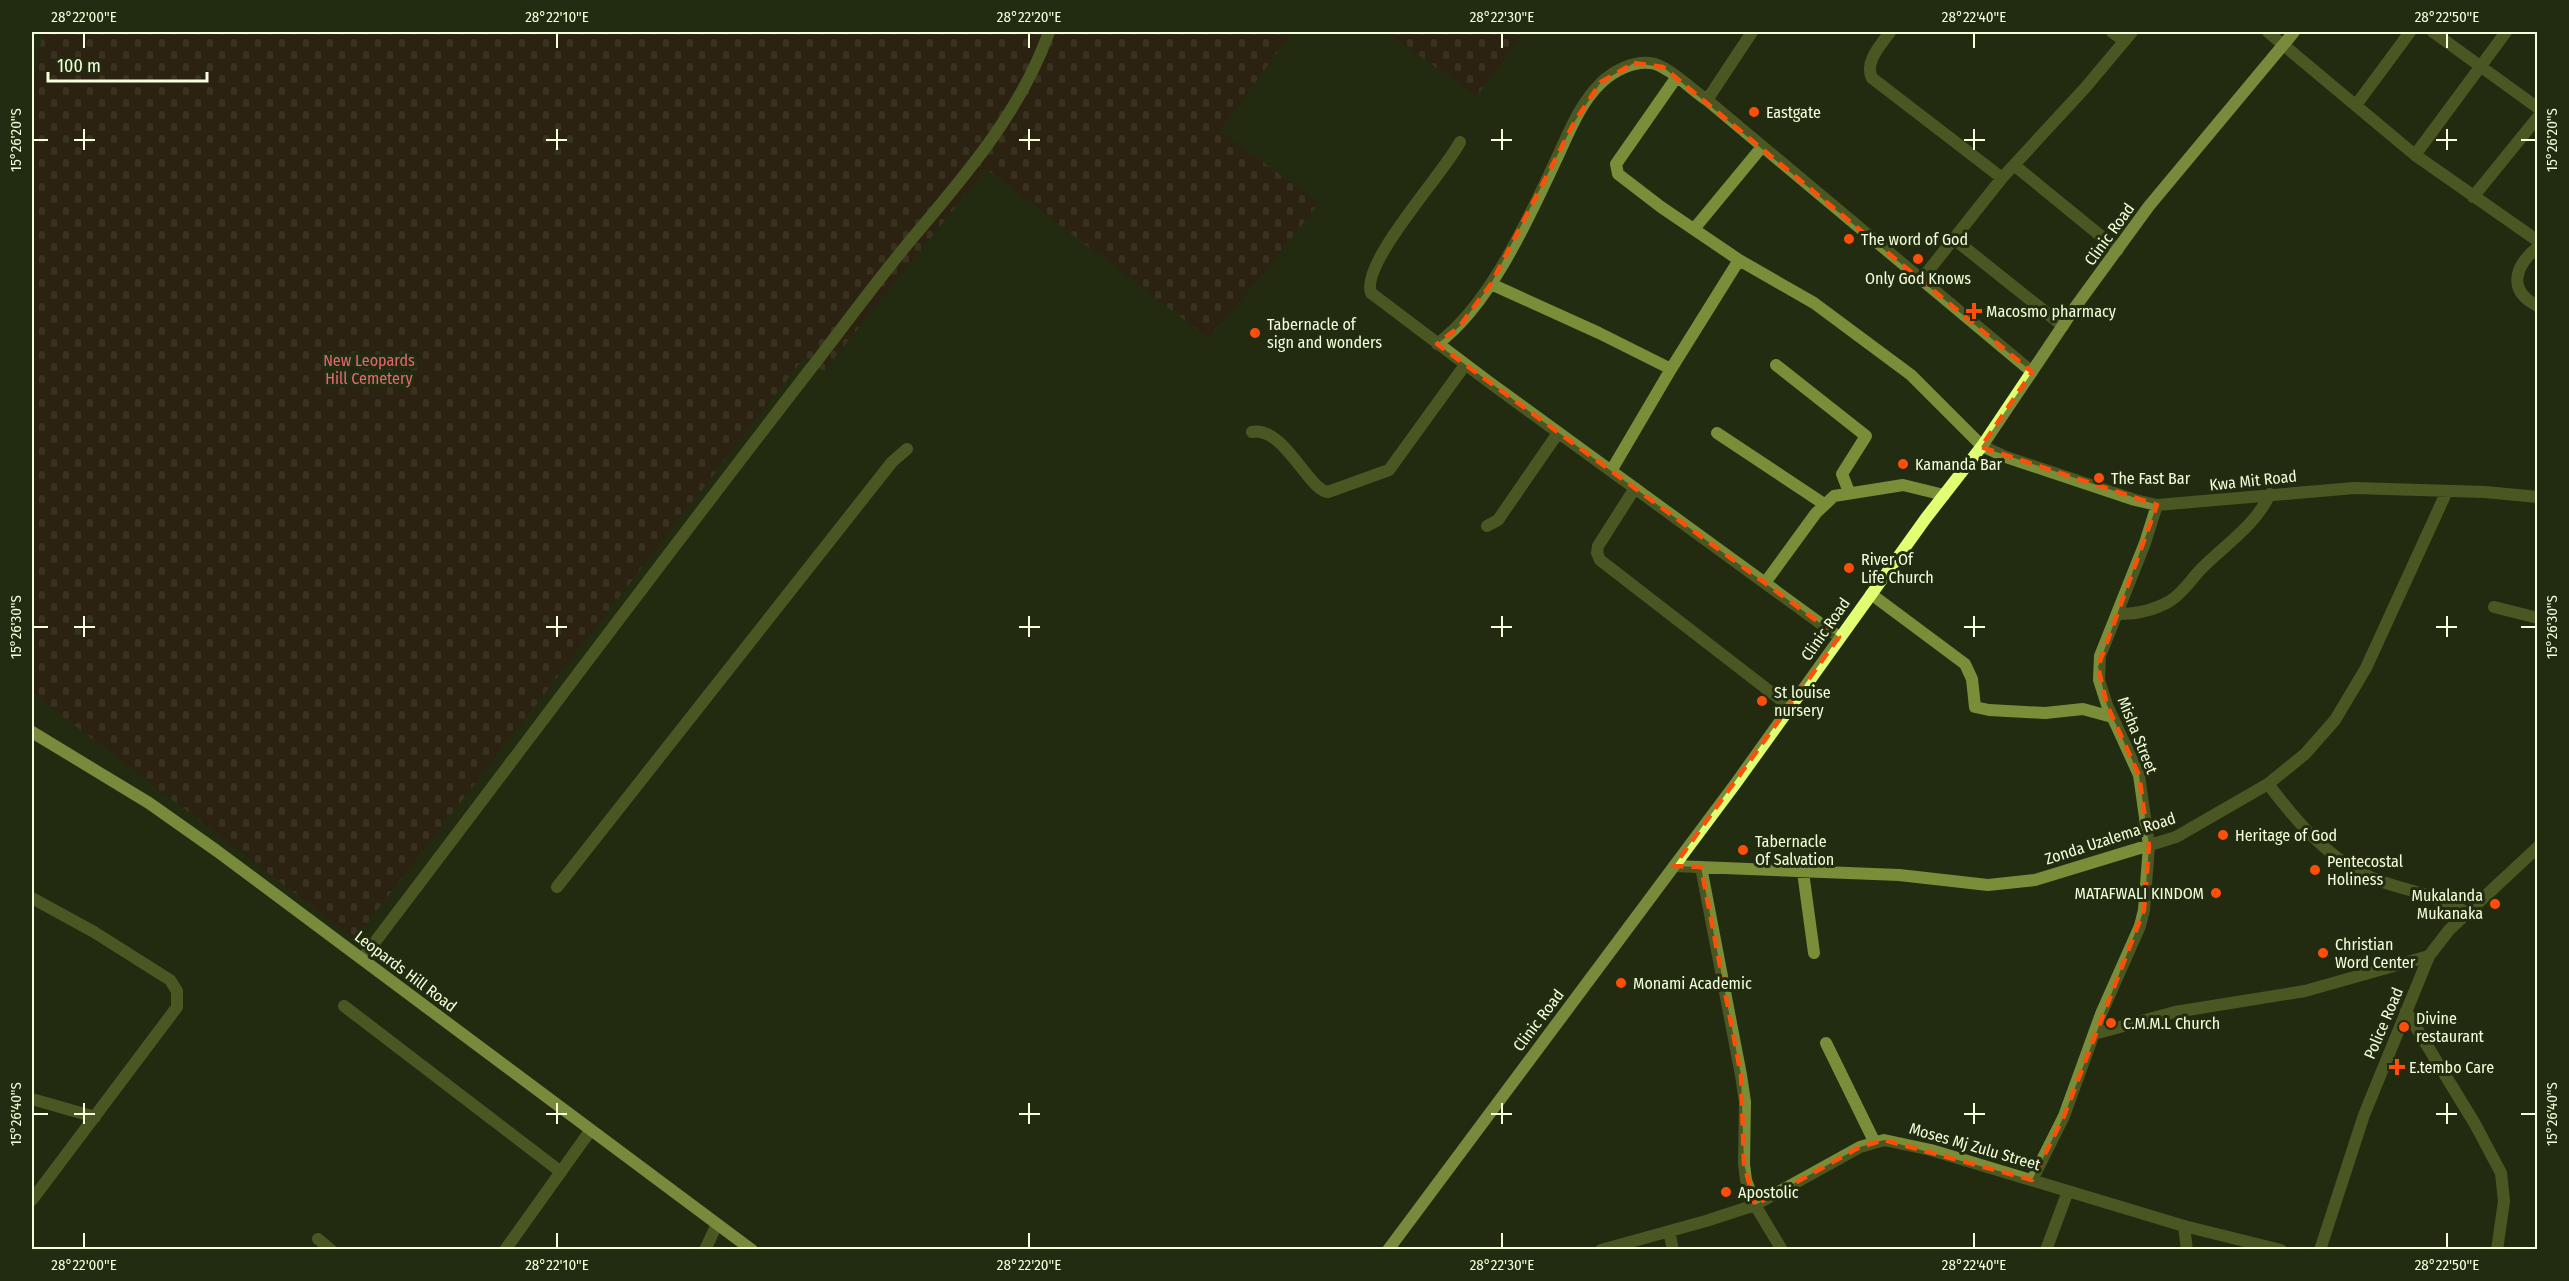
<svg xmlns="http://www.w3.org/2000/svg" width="2569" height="1281" viewBox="0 0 2569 1281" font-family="'Fira Sans Condensed',sans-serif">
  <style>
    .cemetery { fill: url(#cemetery-stones) }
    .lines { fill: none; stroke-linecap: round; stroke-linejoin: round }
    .street { stroke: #7a8d39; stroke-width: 12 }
    .secondary { stroke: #e1ff72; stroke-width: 12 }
    .marked { fill: none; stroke: #ff4e07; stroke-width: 4.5; stroke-dasharray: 12 8; stroke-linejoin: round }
    .ticks { fill: none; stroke: #f4ffdb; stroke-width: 2 }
    .poi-dot { fill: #ff4e07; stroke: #222c10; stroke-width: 2 }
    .labels { text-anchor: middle; stroke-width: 6; stroke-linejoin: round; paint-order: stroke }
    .poi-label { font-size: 16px; fill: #f4ffdb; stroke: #222c10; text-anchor: start }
    .street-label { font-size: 16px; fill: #f4ffdb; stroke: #222c10 }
    .park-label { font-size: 16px; fill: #e76870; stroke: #222c10 }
    .neatline { fill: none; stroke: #f4ffdb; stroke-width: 2 }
    .ticks-label { font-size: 15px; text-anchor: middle; fill: #f4ffdb }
  </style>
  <defs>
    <pattern id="cemetery-stones" width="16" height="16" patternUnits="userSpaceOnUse" patternTransform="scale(1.5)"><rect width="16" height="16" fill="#361813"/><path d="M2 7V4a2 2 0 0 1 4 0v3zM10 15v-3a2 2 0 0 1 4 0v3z" fill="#543b35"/></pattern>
  </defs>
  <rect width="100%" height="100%" fill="#222c10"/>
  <path class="cemetery" d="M 43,32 L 1292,32 L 1220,131 L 1319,203 L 1267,270 L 1208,338 L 986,169 L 824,371 L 803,359 L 355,939 L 32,693 L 32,85 Z
    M 1385,32 L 1525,32 L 1477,96 Z"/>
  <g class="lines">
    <path class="street" d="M 1890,32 C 1881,45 1864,62 1872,78 L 2002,178
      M 2112,32 L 2124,41
      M 2268,32 L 2415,155 L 2538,241
      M 2433,32 L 2538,108
      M 1676,78 L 1616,164 L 1618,174 L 1661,207 L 1739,260 L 1814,303 L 1911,375 L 1982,446 L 2006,457 L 2135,500 L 2157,505 L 2354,488 L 2485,492 L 2538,497
      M 1707,100 L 1752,32
      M 2356,105 L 2410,32
      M 1460,142 C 1445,172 1360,263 1371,293 L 1489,382 L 1839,637
      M 2415,155 L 2506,32
      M 2014,165 L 2118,250
      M 2473,197 L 2538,117
      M 1694,229 L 1761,148
      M 1954,239 L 2063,326
      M 2538,247 C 2514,266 2507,291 2538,306
      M 1921,280 L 2002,178 L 2085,88 L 2132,32
      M 1491,284 L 1599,333 L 1671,369
      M 1437,344 C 1489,306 1528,220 1555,162 C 1568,135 1579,104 1601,83 C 1613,71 1633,61 1650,63 C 1666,64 1693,91 1707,100 L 2032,372
      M 1776,365 L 1866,436 L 1842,474 L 1849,492
      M 1252,432 C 1284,426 1308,490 1328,492 L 1389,470 L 1465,365
      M 1717,433 L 1824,504
      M 1611,471 L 1671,369 L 1739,260
      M 1635,488 L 1598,546 L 1597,553 L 1600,560 L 1790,707
      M 1487,526 L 1498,520 L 1558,433
      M 1765,583 L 1816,513 L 1834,496 L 1903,485 L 1944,495
      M 1871,594 L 1965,664 L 1972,679 L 1975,707 L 1989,710 L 2045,713 L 2083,709 L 2112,717
      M 2494,607 L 2538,618
      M 2118,614 C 2137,614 2153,611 2170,601 C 2184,592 2191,579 2202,568 C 2227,543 2255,526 2270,494
      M 2268,784 C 2295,819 2323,854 2364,874 C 2384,885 2407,888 2429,896 C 2442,900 2455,907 2467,912
      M 1674,866 L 1899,875 L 1988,885 L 2035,880 L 2176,837 L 2268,784 L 2305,754 L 2335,720 L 2366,668 L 2447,491
      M 1701,867 L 1741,1075 L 1745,1102 L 1744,1164 L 1746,1180 L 1755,1205 L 1782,1250
      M 1803,872 L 1814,953
      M 557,887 L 892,462 L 907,449
      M 32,898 L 94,932 L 170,980 L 177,991 L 177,1007 L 32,1200
      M 362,959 C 512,762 660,563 812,367 C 843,327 873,286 905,247 C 961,180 1019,116 1049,32
      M 344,1006 L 561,1172
      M 2406,1011 L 2475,1124 L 2501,1173 L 2504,1201 L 2497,1250
      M 2094,1034 L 2175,1012 L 2305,991 L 2429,956
      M 1826,1043 L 1874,1141
      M 32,1099 L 95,1117
      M 2032,1180 L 2064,1116 L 2101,1014 L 2140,926 L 2144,910 L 2149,846 L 2139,775 L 2107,705 L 2099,680 L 2100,656 L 2145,543 L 2157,505
      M 2184,1226 L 2187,1250
      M 1669,1231 L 1673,1250
      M 318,1239 L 331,1250
      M 505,1250 L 590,1131
      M 705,1250 L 717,1224
      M 1601,1250 L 1706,1221 L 1755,1205 L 1860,1147 L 1884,1140 L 1931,1150 L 2184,1226 L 2281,1250
      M 2046,1250 L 2068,1191
      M 2320,1250 L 2364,1115 L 2429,956 L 2449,930 L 2538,847"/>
    <path class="secondary" d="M 32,732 L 149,803 L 217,851 L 752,1250
      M 1388,1250 L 1736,783 L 1926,518 L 1982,446 L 2076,306 L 2149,206 L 2294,32"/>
  </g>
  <path d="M0 0H2569V1281H0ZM 1634,63 L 1663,67 L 2032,372 L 1981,447 L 2157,505 L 2098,667 L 2107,705 L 2139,775 L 2149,846 L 2144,910 L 2064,1116 L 2032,1180 L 1884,1140 L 1860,1147 L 1755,1205 L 1744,1164 L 1741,1075 L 1701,867 L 1674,866 L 1839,637 L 1437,344 L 1459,327 L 1491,284 L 1575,121 L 1601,82 Z" fill="#222c10" fill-opacity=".55" fill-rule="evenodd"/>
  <path class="marked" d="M 1634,63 L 1663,67 L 2032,372 L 1981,447 L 2157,505 L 2098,667 L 2107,705 L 2139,775 L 2149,846 L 2144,910 L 2064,1116 L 2032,1180 L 1884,1140 L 1860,1147 L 1755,1205 L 1744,1164 L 1741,1075 L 1701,867 L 1674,866 L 1839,637 L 1437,344 L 1459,327 L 1491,284 L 1575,121 L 1601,82 Z"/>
  <path class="ticks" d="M 84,33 L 84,48M 557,33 L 557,48M 1029,33 L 1029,48M 1502,33 L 1502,48M 1974,33 L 1974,48M 2447,33 L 2447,48M 84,129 L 84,150M 557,129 L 557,150M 1029,129 L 1029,150M 1502,129 L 1502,150M 1974,129 L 1974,150M 2447,129 L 2447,150M 33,140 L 48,140M 74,140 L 95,140M 546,140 L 567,140M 1019,140 L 1040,140M 1491,140 L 1512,140M 1964,140 L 1985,140M 2436,140 L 2457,140M 2521,140 L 2536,140M 84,616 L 84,637M 557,616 L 557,637M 1029,616 L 1029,637M 1502,616 L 1502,637M 1974,616 L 1974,637M 2447,616 L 2447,637M 33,627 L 48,627M 74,627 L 95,627M 546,627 L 567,627M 1019,627 L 1040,627M 1491,627 L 1512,627M 1964,627 L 1985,627M 2436,627 L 2457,627M 2521,627 L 2536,627M 84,1103 L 84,1124M 557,1103 L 557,1124M 1029,1103 L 1029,1124M 1502,1103 L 1502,1124M 1974,1103 L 1974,1124M 2447,1103 L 2447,1124M 33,1114 L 48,1114M 74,1114 L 95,1114M 546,1114 L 567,1114M 1019,1114 L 1040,1114M 1491,1114 L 1512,1114M 1964,1114 L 1985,1114M 2436,1114 L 2457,1114M 2521,1114 L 2536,1114M 84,1233 L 84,1248M 557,1233 L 557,1248M 1029,1233 L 1029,1248M 1502,1233 L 1502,1248M 1974,1233 L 1974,1248M 2447,1233 L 2447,1248"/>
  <g class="poi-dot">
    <circle cx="1754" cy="112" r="6"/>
    <circle cx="1849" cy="239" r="6"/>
    <circle cx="1918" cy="259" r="6"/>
    <path d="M1971 302h6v6h6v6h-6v6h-6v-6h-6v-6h6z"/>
    <circle cx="1255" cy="333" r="6"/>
    <circle cx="1903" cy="464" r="6"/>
    <circle cx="2099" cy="478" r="6"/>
    <circle cx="1849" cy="568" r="6"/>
    <circle cx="1762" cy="701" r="6"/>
    <circle cx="2223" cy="835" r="6"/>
    <circle cx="1743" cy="850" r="6"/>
    <circle cx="2315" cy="870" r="6"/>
    <circle cx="2216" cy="893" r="6"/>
    <circle cx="2495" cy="904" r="6"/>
    <circle cx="2323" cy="953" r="6"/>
    <circle cx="1621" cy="983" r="6"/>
    <circle cx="2111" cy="1023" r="6"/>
    <circle cx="2404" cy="1027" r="6"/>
    <path d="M2394 1058h6v6h6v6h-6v6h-6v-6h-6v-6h6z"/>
    <circle cx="1726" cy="1192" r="6"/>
  </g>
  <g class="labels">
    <g class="poi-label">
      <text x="1766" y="118">Eastgate</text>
      <text x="1861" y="245">The word of God</text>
      <text x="1918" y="284" text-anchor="middle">Only God Knows</text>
      <text x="1986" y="317">Macosmo pharmacy</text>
      <text x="1267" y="330">Tabernacle of<tspan x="1267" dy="18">sign and wonders</tspan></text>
      <text x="1915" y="470">Kamanda Bar</text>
      <text x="2111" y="484">The Fast Bar</text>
      <text x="1861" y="565">River Of<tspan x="1861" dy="18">Life Church</tspan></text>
      <text x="1774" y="698">St louise<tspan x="1774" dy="18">nursery</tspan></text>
      <text x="2235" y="841">Heritage of God</text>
      <text x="1755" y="847">Tabernacle<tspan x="1755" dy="18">Of Salvation</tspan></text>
      <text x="2327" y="867">Pentecostal<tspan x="2327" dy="18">Holiness</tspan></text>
      <text x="2204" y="899" text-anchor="end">MATAFWALI KINDOM</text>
      <text x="2483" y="901" text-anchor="end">Mukalanda<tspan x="2483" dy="18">Mukanaka</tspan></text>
      <text x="2335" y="950">Christian<tspan x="2335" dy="18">Word Center</tspan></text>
      <text x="1633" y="989">Monami Academic</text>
      <text x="2416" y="1024">Divine<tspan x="2416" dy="18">restaurant</tspan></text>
      <text x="2123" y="1029">C.M.M.L Church</text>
      <text x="2409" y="1073">E.tembo Care</text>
      <text x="1738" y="1198">Apostolic</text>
    </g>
    <g class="street-label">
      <text transform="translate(2109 234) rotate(-54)" y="6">Clinic Road</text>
      <text transform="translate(2253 480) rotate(-6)" y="6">Kwa Mit Road</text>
      <text transform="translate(1825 629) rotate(-55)" y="6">Clinic Road</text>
      <text transform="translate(2138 735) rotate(68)" y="6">Misha Street</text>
      <text transform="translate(2110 838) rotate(-18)" y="6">Zonda Uzalema Road</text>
      <text transform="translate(406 971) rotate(37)" y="6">Leopards Hill Road</text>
      <text transform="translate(1538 1020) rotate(-53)" y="6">Clinic Road</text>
      <text transform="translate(2383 1023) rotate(-67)" y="6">Police Road</text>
      <text transform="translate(1975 1146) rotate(16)" y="6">Moses Mj Zulu Street</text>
    </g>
    <g class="park-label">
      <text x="369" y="366">New Leopards<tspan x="369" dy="18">Hill Cemetery</tspan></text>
    </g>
  </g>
  <rect width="2569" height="1281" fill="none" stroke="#222c10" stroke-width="66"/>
  <path d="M48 72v9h159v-9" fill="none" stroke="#f4ffdb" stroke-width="3"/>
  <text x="57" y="72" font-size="18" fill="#f4ffdb" stroke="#222c10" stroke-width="4.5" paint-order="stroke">100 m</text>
  <rect x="33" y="33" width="2503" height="1215" class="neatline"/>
  <g class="ticks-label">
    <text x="84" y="22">28°22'00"E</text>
    <text x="557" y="22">28°22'10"E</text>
    <text x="1029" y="22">28°22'20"E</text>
    <text x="1502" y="22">28°22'30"E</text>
    <text x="1974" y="22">28°22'40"E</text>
    <text x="2447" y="22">28°22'50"E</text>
    <text transform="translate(16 140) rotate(-90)" y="5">15°26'20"S</text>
    <text transform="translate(2552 140) rotate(-90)" y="5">15°26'20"S</text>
    <text transform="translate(16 627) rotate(-90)" y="5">15°26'30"S</text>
    <text transform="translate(2552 627) rotate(-90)" y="5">15°26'30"S</text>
    <text transform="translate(16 1114) rotate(-90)" y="5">15°26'40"S</text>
    <text transform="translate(2552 1114) rotate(-90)" y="5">15°26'40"S</text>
    <text x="84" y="1270">28°22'00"E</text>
    <text x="557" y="1270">28°22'10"E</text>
    <text x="1029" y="1270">28°22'20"E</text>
    <text x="1502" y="1270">28°22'30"E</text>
    <text x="1974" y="1270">28°22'40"E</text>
    <text x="2447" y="1270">28°22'50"E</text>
  </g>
</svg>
